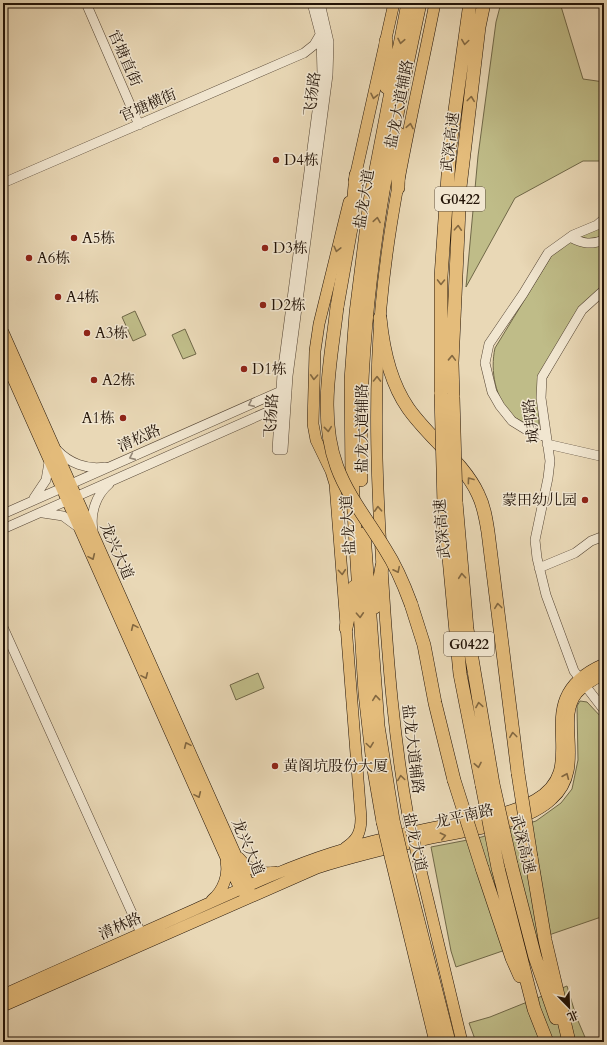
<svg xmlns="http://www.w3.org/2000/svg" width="607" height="1045" viewBox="0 0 607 1045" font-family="Cardo,'Noto Serif SC',serif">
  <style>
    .green { fill: #bfbc88; stroke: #706848 }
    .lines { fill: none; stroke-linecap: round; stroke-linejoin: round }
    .minor-casing { stroke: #544433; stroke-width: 10 }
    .major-casing { stroke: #221307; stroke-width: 12 }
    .highway-casing { stroke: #221307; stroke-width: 14 }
    .minor { stroke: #f1e6d0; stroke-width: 9 }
    .major { stroke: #e4bc7b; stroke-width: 11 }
    .highway { stroke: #e4bc7b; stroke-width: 13 }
    .major-bridge-casing { stroke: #221307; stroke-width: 12; stroke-linecap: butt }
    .highway-bridge-casing { stroke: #221307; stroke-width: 14; stroke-linecap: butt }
    .major-bridge { stroke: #e4bc7b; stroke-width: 11 }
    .highway-bridge { stroke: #e4bc7b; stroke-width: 13 }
    .oneway { stroke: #836841 }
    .oneway2 { stroke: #948776 }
    .poi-dot { fill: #8f2418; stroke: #f1e6d0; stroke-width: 1.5 }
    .labels { text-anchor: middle; stroke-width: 3; stroke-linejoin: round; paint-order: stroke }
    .shield { fill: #f1e6d0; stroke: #605243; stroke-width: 1 }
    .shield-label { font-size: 14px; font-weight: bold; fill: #221307 }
    .street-label { font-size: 15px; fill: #221307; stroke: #f1e6d0 }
    .poi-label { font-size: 15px; fill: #221307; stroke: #f1e6d0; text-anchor: start }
  </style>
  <rect width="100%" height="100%" fill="#e9d8b6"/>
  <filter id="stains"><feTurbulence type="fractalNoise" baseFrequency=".005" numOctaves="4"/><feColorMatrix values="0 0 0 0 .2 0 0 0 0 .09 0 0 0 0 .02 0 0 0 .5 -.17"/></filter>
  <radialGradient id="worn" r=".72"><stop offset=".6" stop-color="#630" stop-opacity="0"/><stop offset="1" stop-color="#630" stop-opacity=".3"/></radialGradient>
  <path class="green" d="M 501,3 L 560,3 L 583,79 L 604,82 L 604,161 L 583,161 L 515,198 L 466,287 L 478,156 L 496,22 Z
    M 604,222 L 604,286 L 587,300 L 538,395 L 539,427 C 530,424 520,422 513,416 C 495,399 490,371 495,348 L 552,255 L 569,241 Z
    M 135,311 L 146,335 L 133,341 L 122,317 Z
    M 185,329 L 196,354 L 183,359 L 172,335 Z
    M 258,673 L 264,688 L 236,700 L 230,685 Z
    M 580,701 L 587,702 L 604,720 L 604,916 L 456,967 L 451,951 L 431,847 L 478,838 L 536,821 L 561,803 L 572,789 L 578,760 L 577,706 Z
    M 567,986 L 576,1016 L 587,1042 L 476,1042 L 469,1023 L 490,1017 Z"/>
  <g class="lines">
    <g class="minor-casing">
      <path id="minor" d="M 86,3 L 139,125
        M 312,3 L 321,37 L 322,74 L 282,374 L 277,450 L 283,450 L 288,376 L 328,75 L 329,42 L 320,3
        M 3,183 L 304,53 L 314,45 L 321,33
        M 570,237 C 583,244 591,245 604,240
        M 604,290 L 582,310 L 542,377 L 541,398 L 550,461 L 548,478 L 535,540 L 537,558 L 546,595 L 574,671 L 604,710
        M 546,437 L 525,429 L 512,421 L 500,406 L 492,392 L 485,363 L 489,344 L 523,294 L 548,253 L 573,235 L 597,225 L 604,219
        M 547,444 L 604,457
        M 57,450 C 69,463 87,470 105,467
        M 34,498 L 46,480 L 49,462
        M 43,513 L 63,516 L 78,527
        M 3,514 L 281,391 L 285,391
        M 3,529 L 283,405
        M 93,530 C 90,513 96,495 109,484
        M 539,568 L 575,553 L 591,541 L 604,536
        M 3,627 L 141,933"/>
    </g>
    <g class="major-casing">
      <path id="major" d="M 354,182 L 394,3
        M 3,332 L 242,869 L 249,885 L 249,893
        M 3,356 L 235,878 L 240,889 L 246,894
        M 408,816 C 394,739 388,661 383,583 C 377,491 373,399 381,307 C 390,204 415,104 435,3
        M 345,848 C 357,840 361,833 361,818 L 335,484 L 331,471 L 316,440 L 313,424 L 315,351 L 319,324 L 349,202
        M 416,850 L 462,1042
        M 239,858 C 248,869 261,875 275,872
        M 212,900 C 223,891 229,875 226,862
        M 3,995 C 67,966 131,938 196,909 C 241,889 285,868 332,853 C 374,839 418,831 461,822 C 486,817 513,813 535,800 C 596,766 521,700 604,664
        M 3,1006 L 317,868 C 355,856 393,847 432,838 C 468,830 525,825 552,799 C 587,768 555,720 577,693 C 584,685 594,679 604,674"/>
    </g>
    <g class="highway-casing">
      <path id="highway" d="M 386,41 L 386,87
        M 398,188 L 399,134
        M 337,307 L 351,228 L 356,175
        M 380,318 C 383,349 390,382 408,408 C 428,437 464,463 478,494 C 484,506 486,519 488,532 L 518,773
        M 441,394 L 441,277 L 450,146 L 470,3
        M 453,397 L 452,363 L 460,187 L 479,27 L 484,3
        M 361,480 C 356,314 385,165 420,3
        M 456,502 L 467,629 L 493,784
        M 444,505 L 460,674 L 482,785
        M 364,534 L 378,726 L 393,820
        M 411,604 L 424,645 L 435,703 L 454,780
        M 375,607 L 382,566
        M 346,628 L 354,587
        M 383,822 L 373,764 L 365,693 L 352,479 L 351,380 L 356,313 L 370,201 L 408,3
        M 401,854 L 449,1042
        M 391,856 L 436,1042
        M 531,857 L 545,940 L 569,1042
        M 511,864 L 535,957 L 556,1018
        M 482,868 L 512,958 L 520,976
        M 498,868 L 534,1009 L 547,1042"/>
    </g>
    <use href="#minor" class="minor"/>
    <use href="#major" class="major"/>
    <use href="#highway" class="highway"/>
    <g class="major-bridge-casing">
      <path id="major-bridge" d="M 408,816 L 416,850"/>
    </g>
    <g class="highway-bridge-casing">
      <path id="highway-bridge" d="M 337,307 C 331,360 318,416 337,467 C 348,497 369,522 385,549 C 396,566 404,585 411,604
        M 441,394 L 444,505
        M 453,397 L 456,502
        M 518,773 L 531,857
        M 454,780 L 482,868
        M 493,784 L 511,864
        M 482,785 L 498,868
        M 393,820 L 401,854
        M 383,822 L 391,856"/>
    </g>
    <use href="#major-bridge" class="major-bridge"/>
    <use href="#highway-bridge" class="highway-bridge"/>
  </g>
  <defs><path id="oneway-chevron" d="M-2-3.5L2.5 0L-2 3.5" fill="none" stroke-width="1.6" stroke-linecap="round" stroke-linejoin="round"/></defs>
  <g class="oneway">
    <use href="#oneway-chevron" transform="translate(401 41) rotate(101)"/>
    <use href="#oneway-chevron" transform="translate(465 42) rotate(98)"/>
    <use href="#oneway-chevron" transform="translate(374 96) rotate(102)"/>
    <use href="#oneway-chevron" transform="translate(471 99) rotate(-83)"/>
    <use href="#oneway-chevron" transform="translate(410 126) rotate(-79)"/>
    <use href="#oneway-chevron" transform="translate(377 220) rotate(-81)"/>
    <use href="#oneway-chevron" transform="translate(458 228) rotate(-87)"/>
    <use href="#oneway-chevron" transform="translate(337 249) rotate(104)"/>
    <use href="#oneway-chevron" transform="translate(441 282) rotate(91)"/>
    <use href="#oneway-chevron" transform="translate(452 358) rotate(-88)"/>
    <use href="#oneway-chevron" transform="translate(314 377) rotate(93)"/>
    <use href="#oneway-chevron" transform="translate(377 379) rotate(-89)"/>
    <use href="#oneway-chevron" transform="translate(328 429) rotate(84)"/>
    <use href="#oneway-chevron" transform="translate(470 480) rotate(-126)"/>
    <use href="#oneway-chevron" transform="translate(378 509) rotate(-93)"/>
    <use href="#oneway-chevron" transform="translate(92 557) rotate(66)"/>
    <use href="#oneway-chevron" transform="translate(397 570) rotate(64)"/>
    <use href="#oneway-chevron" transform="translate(342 572) rotate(85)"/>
    <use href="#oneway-chevron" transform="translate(462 576) rotate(-95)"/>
    <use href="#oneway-chevron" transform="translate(498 606) rotate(-97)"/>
    <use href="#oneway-chevron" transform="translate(360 615) rotate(87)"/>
    <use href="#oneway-chevron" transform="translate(134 627) rotate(-114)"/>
    <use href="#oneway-chevron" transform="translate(145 676) rotate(66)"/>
    <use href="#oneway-chevron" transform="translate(376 698) rotate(-96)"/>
    <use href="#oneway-chevron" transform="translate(479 705) rotate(-99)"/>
    <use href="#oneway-chevron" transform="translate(513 735) rotate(-97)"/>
    <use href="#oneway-chevron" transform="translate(187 745) rotate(-114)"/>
    <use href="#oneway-chevron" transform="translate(370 745) rotate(82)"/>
    <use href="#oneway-chevron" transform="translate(478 765) rotate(79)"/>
    <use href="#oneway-chevron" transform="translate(566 776) rotate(-67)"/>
    <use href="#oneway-chevron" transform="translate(401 778) rotate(-98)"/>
    <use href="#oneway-chevron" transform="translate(198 795) rotate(66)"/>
    <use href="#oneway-chevron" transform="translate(443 836) rotate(-13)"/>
  </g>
  <g class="oneway2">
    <use href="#oneway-chevron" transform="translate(251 404) rotate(156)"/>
    <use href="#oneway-chevron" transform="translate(132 457) rotate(156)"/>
  </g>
  <g class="poi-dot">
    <circle cx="276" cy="160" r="4"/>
    <circle cx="74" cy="238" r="4"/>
    <circle cx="265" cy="248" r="4"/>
    <circle cx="29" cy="258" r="4"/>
    <circle cx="58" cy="297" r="4"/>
    <circle cx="263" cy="305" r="4"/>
    <circle cx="87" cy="333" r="4"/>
    <circle cx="244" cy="369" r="4"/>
    <circle cx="94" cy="380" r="4"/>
    <circle cx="123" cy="418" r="4"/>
    <circle cx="585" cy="500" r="4"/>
    <circle cx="275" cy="766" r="4"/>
  </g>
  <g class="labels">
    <g class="shield">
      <rect x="435" y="187" width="50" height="24" rx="3"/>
      <rect x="444" y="632" width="50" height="24" rx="3"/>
    </g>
    <g class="shield-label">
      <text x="460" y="204">G0422</text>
      <text x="469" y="649">G0422</text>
    </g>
    <g class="street-label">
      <text transform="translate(125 58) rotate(66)" y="5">官塘直街</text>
      <text transform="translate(312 94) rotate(-83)" y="5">飞扬路</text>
      <text transform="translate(399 104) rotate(-79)" y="5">盐龙大道辅路</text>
      <text transform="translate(148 105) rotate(-23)" y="5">官塘横街</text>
      <text transform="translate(450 142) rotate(-83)" y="5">武深高速</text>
      <text transform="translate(364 199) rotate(-81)" y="5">盐龙大道</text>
      <text transform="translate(271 416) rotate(-86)" y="5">飞扬路</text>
      <text transform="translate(531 421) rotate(-97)" y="5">城邦路</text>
      <text transform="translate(362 428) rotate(-90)" y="5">盐龙大道辅路</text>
      <text transform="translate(139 438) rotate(-24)" y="5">清松路</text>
      <text transform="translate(348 525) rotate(-94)" y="5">盐龙大道</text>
      <text transform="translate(442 529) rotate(-95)" y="5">武深高速</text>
      <text transform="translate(117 551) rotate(66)" y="5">龙兴大道</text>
      <text transform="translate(413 749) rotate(83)" y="5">盐龙大道辅路</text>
      <text transform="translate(464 816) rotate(-13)" y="5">龙平南路</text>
      <text transform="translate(415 842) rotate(77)" y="5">盐龙大道</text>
      <text transform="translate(523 844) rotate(76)" y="5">武深高速</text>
      <text transform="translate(248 847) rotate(67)" y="5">龙兴大道</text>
      <text transform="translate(120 926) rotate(-24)" y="5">清林路</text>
    </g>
    <g class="poi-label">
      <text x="284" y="165">D4栋</text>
      <text x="82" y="243">A5栋</text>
      <text x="273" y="253">D3栋</text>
      <text x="37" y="263">A6栋</text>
      <text x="66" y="302">A4栋</text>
      <text x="271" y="310">D2栋</text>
      <text x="95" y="338">A3栋</text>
      <text x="252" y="374">D1栋</text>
      <text x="102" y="385">A2栋</text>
      <text x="115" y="423" text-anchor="end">A1栋</text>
      <text x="577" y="505" text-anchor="end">蒙田幼儿园</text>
      <text x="283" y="771">黄阁坑股份大厦</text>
    </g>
  </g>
  <rect width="607" height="1045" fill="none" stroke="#e9d8b6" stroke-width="16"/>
  <rect x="4" y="4" width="599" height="1037" fill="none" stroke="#221307" stroke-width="2"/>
  <rect x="8" y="8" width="591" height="1029" fill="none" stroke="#221307"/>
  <g transform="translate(569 1007) rotate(157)" stroke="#f1e6d0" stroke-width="3" paint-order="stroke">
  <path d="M0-3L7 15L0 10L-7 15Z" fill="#221307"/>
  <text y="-6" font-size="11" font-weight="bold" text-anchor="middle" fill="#221307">北</text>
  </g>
  <rect width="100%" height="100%" filter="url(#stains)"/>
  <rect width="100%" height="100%" fill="url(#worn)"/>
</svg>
